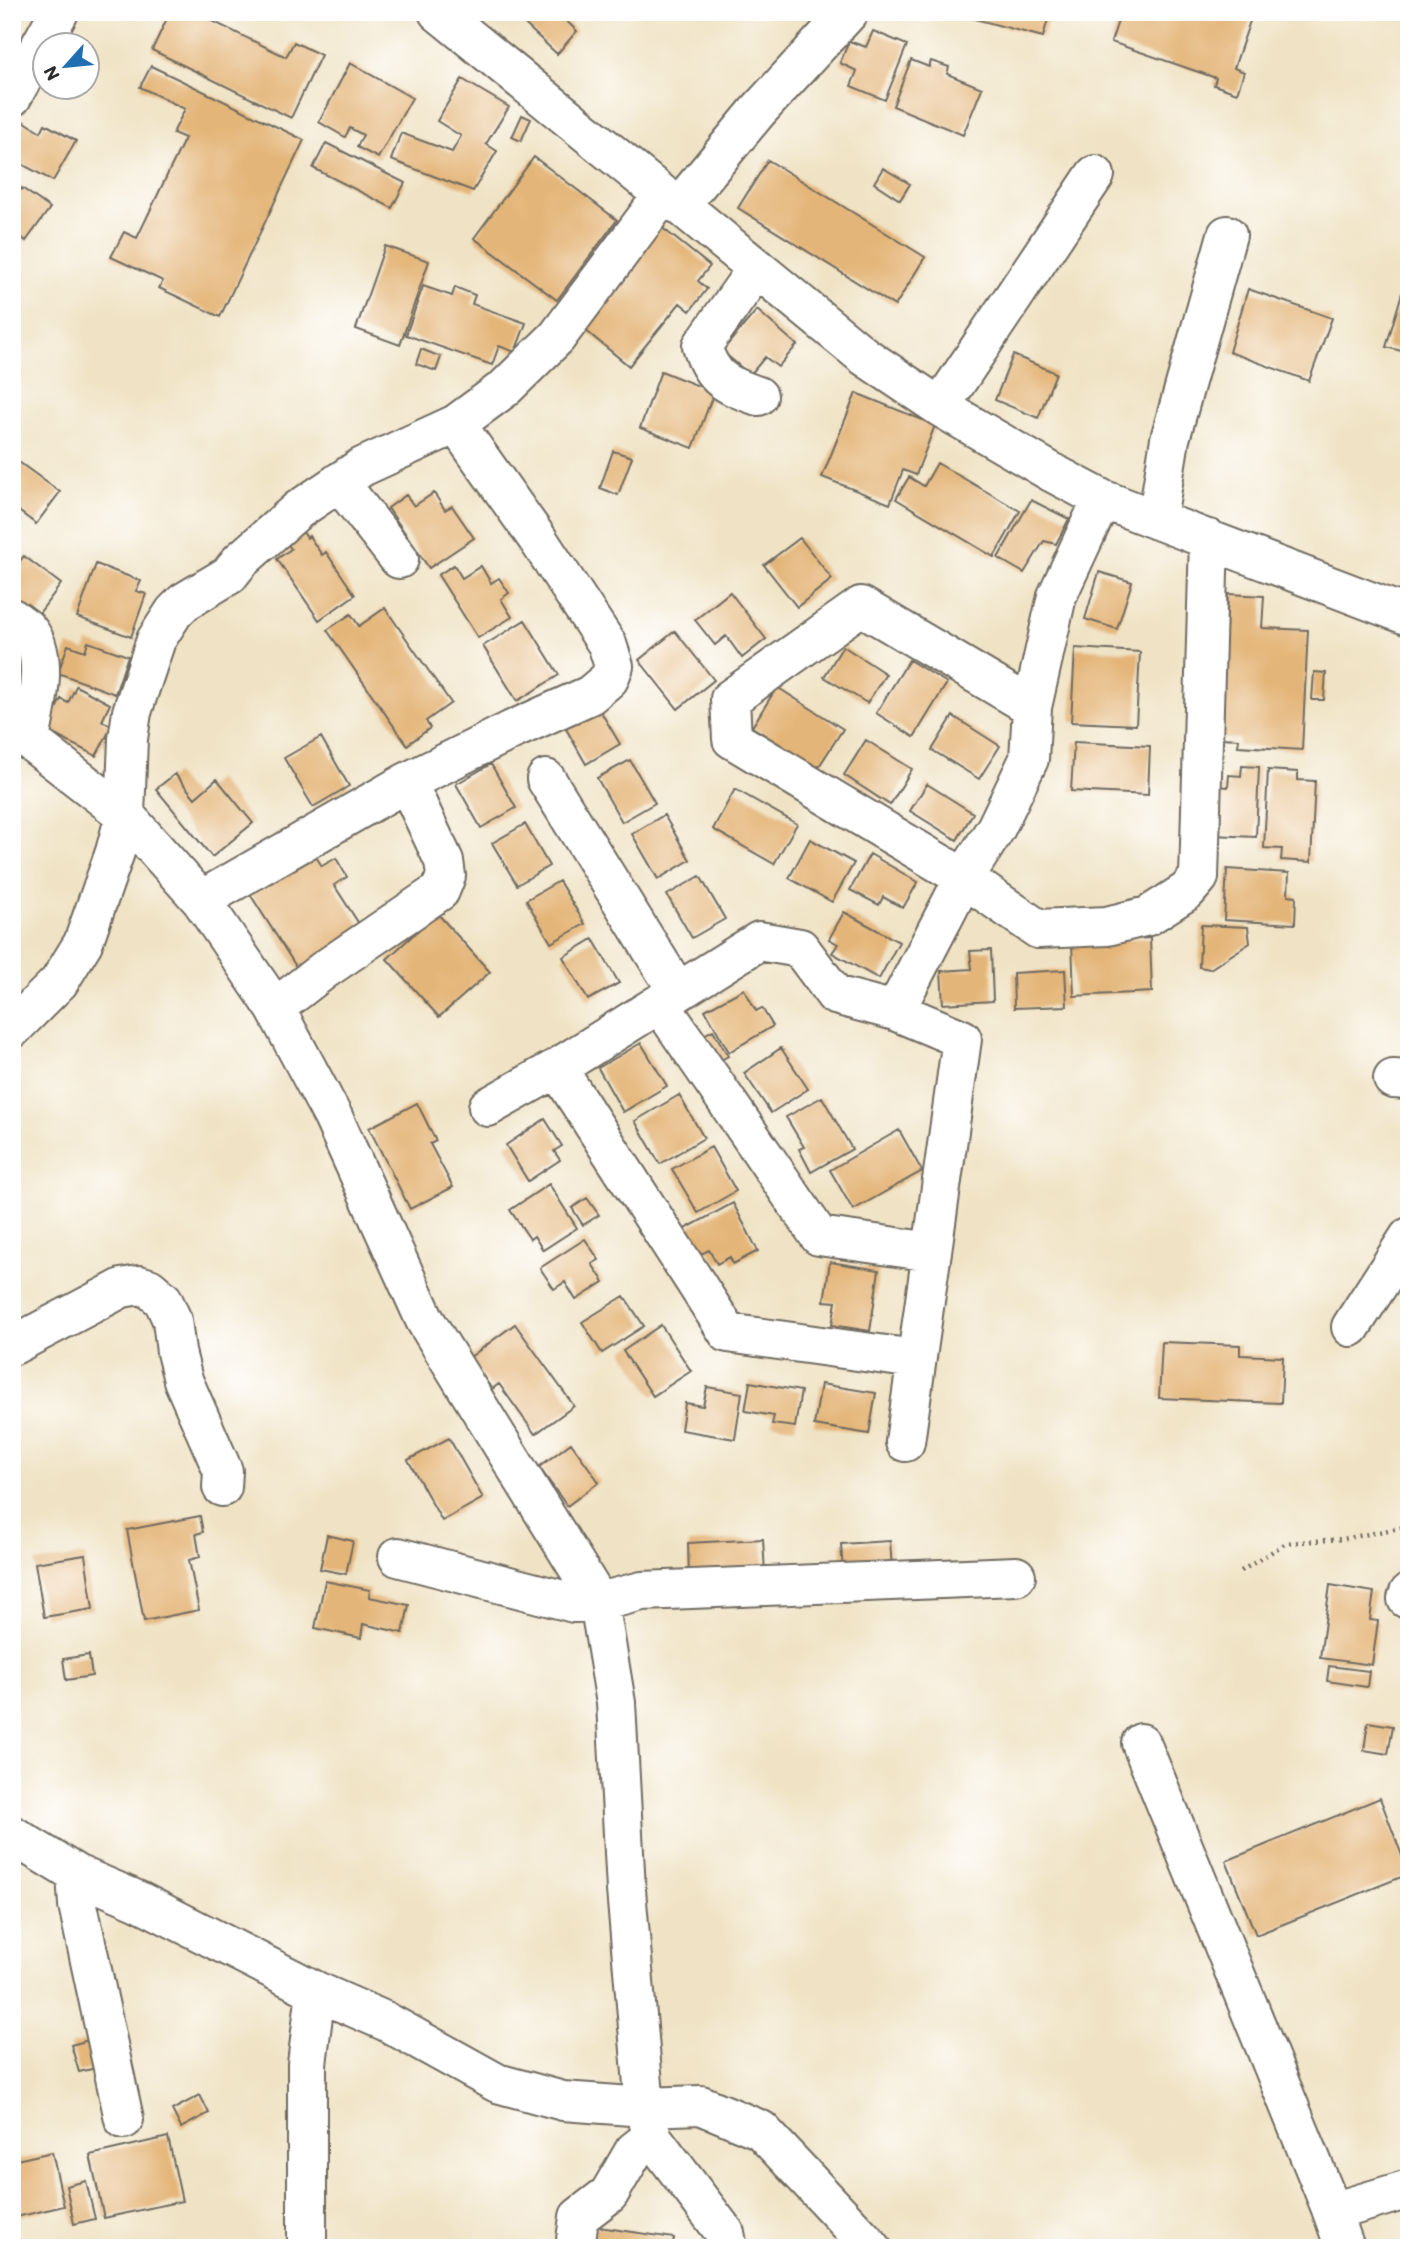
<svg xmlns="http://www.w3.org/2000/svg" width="1421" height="2260" viewBox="0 0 1421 2260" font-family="Itim,sans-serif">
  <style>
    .building { fill: #e4b578 }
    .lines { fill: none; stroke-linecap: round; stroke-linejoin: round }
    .minor-casing { stroke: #706b61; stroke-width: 42 }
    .path { stroke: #706b61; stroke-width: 4.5; stroke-dasharray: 2 5; stroke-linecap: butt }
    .minor { stroke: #fff; stroke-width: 38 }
  </style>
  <rect width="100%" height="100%" fill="#fff"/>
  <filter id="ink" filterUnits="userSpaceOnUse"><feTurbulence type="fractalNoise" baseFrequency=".0143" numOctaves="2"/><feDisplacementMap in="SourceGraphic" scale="14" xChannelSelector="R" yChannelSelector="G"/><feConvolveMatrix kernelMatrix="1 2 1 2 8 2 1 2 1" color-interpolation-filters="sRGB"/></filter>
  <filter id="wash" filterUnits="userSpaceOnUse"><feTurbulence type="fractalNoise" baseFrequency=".00686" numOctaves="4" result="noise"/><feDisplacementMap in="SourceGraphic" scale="28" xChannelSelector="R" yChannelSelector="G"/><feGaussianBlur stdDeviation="1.57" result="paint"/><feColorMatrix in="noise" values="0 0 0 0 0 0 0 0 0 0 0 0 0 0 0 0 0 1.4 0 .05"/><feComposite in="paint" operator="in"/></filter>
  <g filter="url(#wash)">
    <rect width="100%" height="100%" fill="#f0e3c5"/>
    <g id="blocks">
      <path class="building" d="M 170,12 L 194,12 L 286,57 L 294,42 L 321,55 L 291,118 L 152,50 Z
        M 512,12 L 557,12 L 577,31 L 557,54 Z
        M 960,12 L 1050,12 L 1043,37 L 960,15 Z
        M 1121,12 L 1233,12 L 1251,18 L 1234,68 L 1244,72 L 1237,93 L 1214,85 L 1216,78 L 1111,42 Z
        M 873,31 L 907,45 L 885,100 L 851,86 L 857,71 L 840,63 L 849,41 L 866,47 Z
        M 911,60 L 929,67 L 931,61 L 949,67 L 947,74 L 982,88 L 963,135 L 893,106 Z
        M 350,63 L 412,98 L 378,158 L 357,147 L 363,135 L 350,128 L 345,137 L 319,122 Z
        M 151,66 L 304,140 L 220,317 L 159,288 L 163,281 L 111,257 L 124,232 L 137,238 L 185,138 L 173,133 L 185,109 L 140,87 Z
        M 462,79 L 509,107 L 486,144 L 497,151 L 473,191 L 391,160 L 401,133 L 452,152 L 461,136 L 437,121 Z
        M 522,115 L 531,119 L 521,141 L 512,137 Z
        M 25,122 L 41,132 L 45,124 L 76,141 L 53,181 L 12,159 L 12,145 Z
        M 326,143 L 405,183 L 392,208 L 313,168 Z
        M 534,157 L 617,220 L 557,300 L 474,238 Z
        M 768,160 L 925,257 L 895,306 L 738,208 Z
        M 883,168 L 910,184 L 900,200 L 874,183 Z
        M 22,188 L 50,208 L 26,241 L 12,230 L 12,194 L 16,197 Z
        M 660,226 L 710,266 L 698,281 L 707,289 L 690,311 L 680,303 L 629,366 L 579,325 Z
        M 385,246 L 429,261 L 400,345 L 356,329 Z
        M 423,286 L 452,296 L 455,287 L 475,295 L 472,304 L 526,323 L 515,352 L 499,346 L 492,365 L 406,335 Z
        M 1248,289 L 1332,318 L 1309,381 L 1229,352 Z
        M 1402,293 L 1409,296 L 1409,353 L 1386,347 Z
        M 757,310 L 797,345 L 778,367 L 765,357 L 750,375 L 722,351 Z
        M 421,349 L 441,357 L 436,371 L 416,364 Z
        M 1013,355 L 1056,373 L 1038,418 L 995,400 Z
        M 661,371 L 714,392 L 693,448 L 640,428 Z
        M 856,393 L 935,425 L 916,475 L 903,470 L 890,504 L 822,477 Z
        M 613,451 L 632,457 L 618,495 L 600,488 Z
        M 12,457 L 60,492 L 36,524 L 12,506 Z
        M 937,463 L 1020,511 L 994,557 L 896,499 L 909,477 L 924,486 Z
        M 434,493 L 445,510 L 452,506 L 474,538 L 429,568 L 388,508 L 406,495 L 414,506 Z
        M 1031,500 L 1069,519 L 1056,544 L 1044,541 L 1024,573 L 998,558 Z
        M 301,529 L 307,538 L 309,536 L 322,555 L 326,552 L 355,595 L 319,620 L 277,559 L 291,549 L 285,540 Z
        M 800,538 L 832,579 L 797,607 L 764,565 Z
        M 24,556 L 61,584 L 37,616 L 12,598 L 12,571 Z
        M 96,564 L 141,581 L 136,591 L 146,594 L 131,637 L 77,617 Z
        M 454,565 L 462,578 L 481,566 L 491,583 L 499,578 L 509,593 L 501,599 L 512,617 L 478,638 L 438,575 Z
        M 1099,572 L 1132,582 L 1117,629 L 1085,619 Z
        M 730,592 L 766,639 L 742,658 L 726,636 L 715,645 L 695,620 Z
        M 1228,594 L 1264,596 L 1262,628 L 1308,630 L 1302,750 L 1238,746 L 1239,739 L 1220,738 Z
        M 385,608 L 451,703 L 426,721 L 430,728 L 407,745 L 327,630 L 351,614 L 359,626 Z
        M 525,620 L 559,675 L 517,701 L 483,646 Z
        M 675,631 L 714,680 L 678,709 L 639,660 Z
        M 88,642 L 128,656 L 115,694 L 58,673 L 68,645 L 85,651 Z
        M 843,646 L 886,674 L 867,703 L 824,677 Z
        M 1075,648 L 1140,652 L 1136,725 L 1071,722 Z
        M 909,660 L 947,683 L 914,737 L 876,713 Z
        M 1314,672 L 1326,673 L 1324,700 L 1312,700 Z
        M 76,686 L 110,704 L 102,721 L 112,726 L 96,756 L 45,730 L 61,699 L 68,703 Z
        M 777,687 L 843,729 L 818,768 L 752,727 Z
        M 598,707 L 620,744 L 586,764 L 565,727 Z
        M 953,716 L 1000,746 L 979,779 L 932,750 Z
        M 321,737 L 349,786 L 313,807 L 284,758 Z
        M 866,740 L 912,769 L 890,805 L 844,775 Z
        M 1074,742 L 1150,746 L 1148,795 L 1071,791 Z
        M 630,760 L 655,803 L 622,822 L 597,778 Z
        M 491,764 L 516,808 L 481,828 L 456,784 Z
        M 1242,766 L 1259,767 L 1256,837 L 1213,835 L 1215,786 L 1228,787 L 1229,775 L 1241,776 Z
        M 1268,770 L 1298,772 L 1298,780 L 1315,781 L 1311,862 L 1281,860 L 1282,849 L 1264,848 Z
        M 175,774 L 195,798 L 217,779 L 253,823 L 212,857 L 156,789 Z
        M 927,784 L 973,813 L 957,840 L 910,811 Z
        M 735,789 L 797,824 L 774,864 L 713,829 Z
        M 664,815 L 690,860 L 658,879 L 632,834 Z
        M 525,824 L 549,866 L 517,885 L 492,843 Z
        M 810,839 L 854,863 L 832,902 L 789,878 Z
        M 312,851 L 322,866 L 336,858 L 347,877 L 334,885 L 363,930 L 299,971 L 248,891 Z
        M 870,854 L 918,882 L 903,908 L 883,897 L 879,905 L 850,890 Z
        M 1227,869 L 1289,873 L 1288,895 L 1296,896 L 1295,924 L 1224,920 Z
        M 700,876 L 725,919 L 692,938 L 667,895 Z
        M 559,881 L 585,924 L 551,943 L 526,900 Z
        M 844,912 L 899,942 L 879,979 L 832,953 L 838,944 L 829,939 Z
        M 437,913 L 490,972 L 439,1017 L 387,959 Z
        M 1201,925 L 1248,927 L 1250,943 L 1210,969 L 1199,967 Z
        M 1150,938 L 1152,992 L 1074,996 L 1072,942 Z
        M 593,939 L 619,983 L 588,1000 L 563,957 Z
        M 991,950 L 993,1001 L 943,1004 L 941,971 L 972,969 L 970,951 Z
        M 1065,970 L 1067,1006 L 1014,1008 L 1013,973 Z
        M 744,989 L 756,1011 L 762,1008 L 773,1026 L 729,1052 L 705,1010 Z
        M 713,1030 L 728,1056 L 719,1061 L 704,1035 Z
        M 641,1043 L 667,1086 L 623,1112 L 598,1068 Z
        M 781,1048 L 808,1089 L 771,1113 L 744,1073 Z
        M 679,1095 L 704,1138 L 660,1164 L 635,1121 Z
        M 822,1097 L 852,1149 L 811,1172 L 799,1149 L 804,1147 L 786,1117 Z
        M 417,1103 L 436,1141 L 430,1144 L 453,1187 L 410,1209 L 369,1128 Z
        M 545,1119 L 562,1146 L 554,1151 L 560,1160 L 528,1181 L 506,1145 Z
        M 899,1130 L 922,1171 L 853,1210 L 830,1170 Z
        M 711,1147 L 736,1191 L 698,1213 L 672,1169 Z
        M 549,1184 L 577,1228 L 543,1250 L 534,1236 L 530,1239 L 510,1210 Z
        M 587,1198 L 599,1215 L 583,1225 L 572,1208 Z
        M 733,1203 L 758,1251 L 733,1264 L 730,1257 L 717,1264 L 709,1250 L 699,1255 L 685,1229 Z
        M 585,1239 L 599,1260 L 592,1264 L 604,1282 L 576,1300 L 565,1282 L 554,1289 L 540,1268 Z
        M 830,1262 L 879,1270 L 870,1331 L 832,1325 L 836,1302 L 824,1301 Z
        M 624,1296 L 644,1326 L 602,1353 L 582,1322 Z
        M 515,1324 L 574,1406 L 535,1434 L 499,1384 L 492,1389 L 469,1358 Z
        M 661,1325 L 691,1371 L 653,1396 L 623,1351 Z
        M 1162,1342 L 1240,1345 L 1240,1355 L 1283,1357 L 1281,1403 L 1159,1398 Z
        M 750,1382 L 801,1391 L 795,1427 L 772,1424 L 774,1416 L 745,1411 Z
        M 821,1384 L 876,1393 L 869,1434 L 814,1425 Z
        M 707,1387 L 742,1393 L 735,1439 L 681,1430 L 685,1403 L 703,1406 Z
        M 449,1438 L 483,1498 L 442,1521 L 408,1460 Z
        M 571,1443 L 599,1482 L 567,1506 L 539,1467 Z
        M 200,1516 L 203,1532 L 196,1534 L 200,1557 L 189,1560 L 199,1610 L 144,1621 L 127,1530 Z
        M 327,1535 L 353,1541 L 346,1574 L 320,1569 Z
        M 763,1539 L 765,1573 L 689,1577 L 688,1543 Z
        M 890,1541 L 892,1569 L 843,1571 L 841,1544 Z
        M 85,1555 L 93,1609 L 44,1617 L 35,1563 Z
        M 325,1581 L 370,1590 L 369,1597 L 409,1605 L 403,1633 L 363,1624 L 361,1638 L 315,1628 Z
        M 1330,1585 L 1374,1592 L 1370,1620 L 1378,1621 L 1372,1665 L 1320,1658 Z
        M 89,1655 L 92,1676 L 66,1680 L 63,1659 Z
        M 1329,1666 L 1369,1671 L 1367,1687 L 1327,1681 Z
        M 1368,1722 L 1393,1726 L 1388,1754 L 1364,1750 Z
        M 1380,1798 L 1409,1874 L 1256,1935 L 1226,1861 Z
        M 96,2038 L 104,2066 L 79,2072 L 71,2045 Z
        M 200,2095 L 209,2113 L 181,2128 L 172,2110 Z
        M 168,2137 L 182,2201 L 104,2218 L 90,2155 Z
        M 52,2152 L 64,2206 L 12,2218 L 12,2161 Z
        M 86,2181 L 95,2219 L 74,2224 L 66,2186 Z
        M 592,2226 L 674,2238 L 672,2248 L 589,2248 Z"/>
    </g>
  </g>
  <g filter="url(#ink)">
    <use href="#blocks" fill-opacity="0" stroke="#706b61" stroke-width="2"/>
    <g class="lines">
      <g class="minor-casing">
        <path id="minor" d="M 438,12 L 663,195 L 680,205 L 864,356 L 940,407 L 1053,473 L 1102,499 L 1409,616
          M 12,97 L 59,12
          M 680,205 L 757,112 L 849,12
          M 757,268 L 702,346 C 712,380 727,385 758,396
          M 940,407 L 1095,175
          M 339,482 L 399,559
          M 1157,520 L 1170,439 L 1227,235
          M 12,618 C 17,621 22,625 26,628 C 52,654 35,710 30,741 L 125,815 L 201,900 L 275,1008 L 333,1117 L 425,1320 L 599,1602 L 616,1703 L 626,1890 L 645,2107 L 652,2137 L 725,2233 L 728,2248
          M 1032,707 L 861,606 L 730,699 L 732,739 L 964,878 L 1038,929 L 1107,926 L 1148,916 L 1187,891 L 1199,877 L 1209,539
          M 546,779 L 678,992
          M 201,900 L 407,782 L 512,730 L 590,695 L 609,679 L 614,666 L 607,644 L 539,541 L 456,424
          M 660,1004 L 819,1236 L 932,1252
          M 275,1008 L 324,970 L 440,891 L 446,876 L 444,861 L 407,782
          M 895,1011 L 964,878 L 996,828 L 1029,759 L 1032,707 L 1057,596 L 1102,499
          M 12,1029 L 59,982 L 83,943 L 115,852 L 125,815 L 128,739 L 132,712 L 156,640 L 174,612 L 184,602 L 229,575 L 240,561 L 298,510 L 362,467 L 456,424 L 505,388 L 557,337 L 663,195
          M 557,1068 L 728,1333 L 915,1359
          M 1393,1079 L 1409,1080
          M 488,1107 L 557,1068 L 759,941 L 800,948 L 835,995 L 895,1011 L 962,1039 L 905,1442
          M 1351,1327 L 1409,1237
          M 12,1346 L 122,1288 L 139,1285 L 149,1288 L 163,1300 L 172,1320 L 176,1352 L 183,1380 L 223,1471 L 222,1487
          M 398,1557 L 574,1603 L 599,1602 L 642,1591 L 1016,1576
          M 1407,1599 L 1409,1593
          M 1141,1743 L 1330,2206 L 1345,2248
          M 12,1835 L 76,1874 L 139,1901 L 316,1991 L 385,2021 L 497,2083 L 563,2101 L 645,2107 L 701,2105 L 761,2130 L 872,2248
          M 76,1874 L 78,1905 L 124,2119
          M 1332,2212 L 1409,2189
          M 307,2248 L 307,2064 L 316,1991
          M 575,2248 L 579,2217 L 609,2194 L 634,2151 L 652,2137"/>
      </g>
      <path class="path" d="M 1241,1571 L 1286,1543 L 1343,1539 L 1409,1526"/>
      <use href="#minor" class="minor"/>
    </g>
  </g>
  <rect width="1421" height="2260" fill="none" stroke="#fff" stroke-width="42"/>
  <g transform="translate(66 66) rotate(243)"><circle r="33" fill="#ffffff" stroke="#aaaaaa" stroke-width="2"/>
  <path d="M0-5L12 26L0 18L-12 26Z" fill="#1f6fb2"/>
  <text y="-10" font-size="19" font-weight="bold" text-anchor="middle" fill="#2b2b2b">N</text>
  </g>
</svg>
